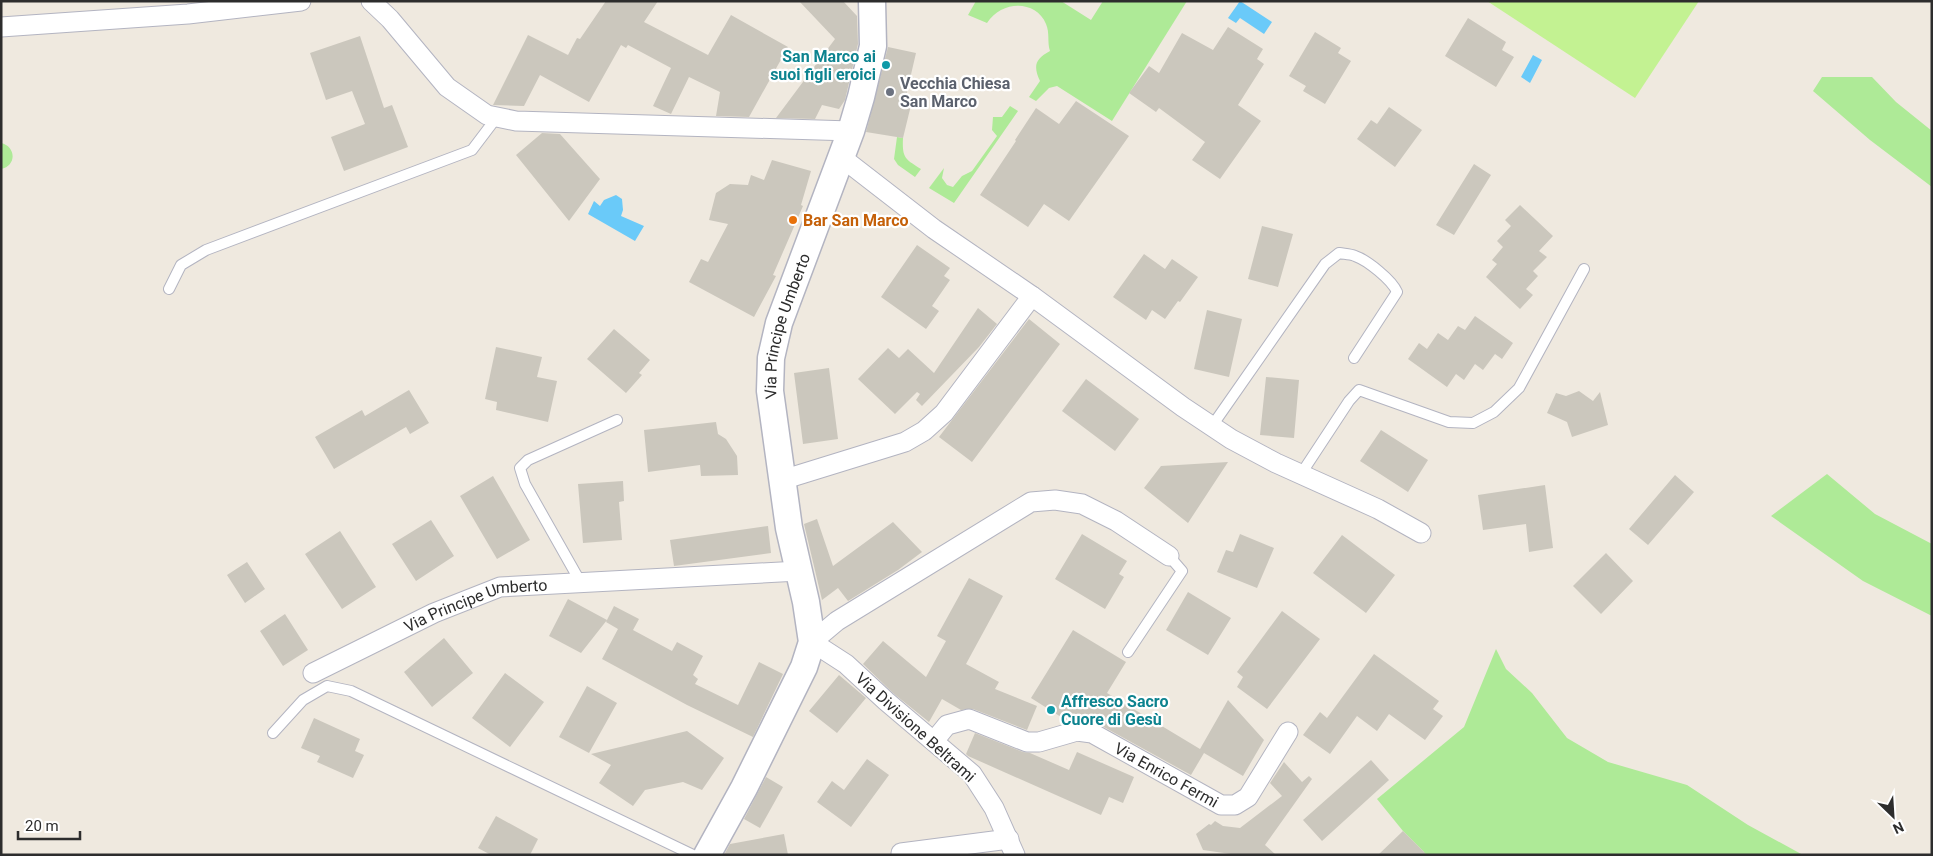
<svg xmlns="http://www.w3.org/2000/svg" width="1933" height="856" viewBox="0 0 1933 856" font-family="Roboto,sans-serif">
  <style>
    .green { fill: #aeea97 }
    .pitch { fill: #c3f292 }
    .water { fill: #6acaf9 }
    .building { fill: #cbc7bd }
    .lines { fill: none; stroke-linecap: round; stroke-linejoin: round }
    .lane-casing { stroke: #b3b4c1; stroke-width: 12 }
    .street-casing { stroke: #b3b4c1; stroke-width: 21 }
    .secondary-casing { stroke: #b3b4c1; stroke-width: 29 }
    .lane { stroke: #fff; stroke-width: 10 }
    .street { stroke: #fff; stroke-width: 19 }
    .secondary { stroke: #fff; stroke-width: 26 }
    .culture-dot { fill: #0f9aa8; stroke: #fff; stroke-width: 2 }
    .worship-dot { fill: #6b7280; stroke: #fff; stroke-width: 2 }
    .food-dot { fill: #e8710a; stroke: #fff; stroke-width: 2 }
    .labels { text-anchor: middle; stroke-width: 4.5; stroke-linejoin: round; paint-order: stroke }
    .culture-label { font-size: 16px; font-weight: bold; fill: #0d838f; stroke: #fff; text-anchor: end }
    .worship-label { font-size: 16px; font-weight: bold; fill: #5b616d; stroke: #fff; text-anchor: start }
    .food-label { font-size: 16px; font-weight: bold; fill: #c56008; stroke: #fff; text-anchor: start }
    .street-label { font-size: 16px; fill: #2d2d2d; stroke: #fff }
  </style>
  <rect width="100%" height="100%" fill="#efe9df"/>
  <path class="green" d="M 976,1 L 1061,1 L 1091,20 L 1103,1 L 1187,1 L 1112,121 L 1057,86 L 1049,88 L 1036,101 L 1029,97 L 1040,81 C 1033,66 1035,59 1050,51 C 1047,42 1050,33 1046,24 C 1036,0 1002,0 987,23 L 968,15 Z
    M 1822,77 L 1872,77 L 1896,102 L 1932,131 L 1932,187 L 1870,140 L 1813,91 Z
    M 1010,106 L 1018,111 L 954,203 L 929,188 L 944,168 L 942,178 L 947,185 L 953,187 L 962,176 L 972,171 L 997,136 L 992,130 L 993,117 L 1002,117 Z
    M 897,137 L 903,138 C 902,158 905,159 921,169 L 915,177 L 898,165 L 894,159 Z
    M 1,143 C 16,146 17,166 1,169 Z
    M 1827,474 L 1875,514 L 1932,544 L 1932,616 L 1863,581 L 1771,516 Z
    M 1496,649 L 1506,669 L 1532,693 L 1567,738 L 1608,762 L 1687,785 L 1748,825 L 1803,855 L 1422,855 L 1424,852 L 1403,831 L 1377,799 L 1464,727 Z"/>
  <path class="pitch" d="M 1487,1 L 1699,1 L 1635,98 Z"/>
  <path class="water" d="M 1240,1 L 1272,22 L 1264,34 L 1240,18 L 1236,23 L 1228,18 Z
    M 1533,55 L 1542,60 L 1530,83 L 1521,77 Z
    M 616,195 L 622,199 L 623,210 L 621,216 L 644,226 L 635,241 L 588,214 L 594,201 L 600,206 L 604,200 Z"/>
  <path class="building" d="M 606,1 L 658,1 L 644,22 L 708,55 L 731,15 L 788,47 L 749,117 L 716,116 L 720,92 L 689,77 L 671,114 L 653,106 L 671,68 L 628,45 L 626,48 L 621,45 L 589,102 L 540,75 L 524,106 L 493,105 L 528,35 L 568,55 L 577,38 L 580,39 Z
    M 799,1 L 843,1 L 857,16 L 858,44 L 845,100 L 839,109 L 822,105 L 815,119 L 776,118 L 835,39 Z
    M 1468,18 L 1506,42 L 1502,50 L 1514,57 L 1496,87 L 1445,56 Z
    M 1228,27 L 1263,49 L 1257,59 L 1264,64 L 1238,105 L 1261,121 L 1220,179 L 1192,160 L 1205,142 L 1159,108 L 1156,112 L 1129,93 L 1149,66 L 1159,73 L 1182,33 L 1213,50 Z
    M 1315,32 L 1341,48 L 1338,53 L 1351,61 L 1325,104 L 1303,91 L 1306,86 L 1289,76 Z
    M 360,36 L 384,108 L 392,105 L 408,147 L 344,171 L 331,137 L 365,124 L 352,91 L 326,100 L 310,53 Z
    M 888,47 L 916,53 L 906,96 L 913,97 L 903,138 L 866,132 Z
    M 1076,101 L 1129,136 L 1069,221 L 1044,204 L 1028,227 L 980,195 L 1016,141 L 1015,140 L 1036,108 L 1059,124 Z
    M 1389,107 L 1422,130 L 1395,167 L 1357,139 L 1371,120 L 1377,124 Z
    M 542,133 L 560,134 L 600,179 L 569,221 L 516,155 Z
    M 772,160 L 811,171 L 801,205 L 803,206 L 773,275 L 776,276 L 754,317 L 689,282 L 701,259 L 708,262 L 728,224 L 709,220 L 716,193 L 730,184 L 748,185 L 751,175 L 764,180 Z
    M 1474,164 L 1491,175 L 1454,235 L 1436,225 Z
    M 1520,205 L 1553,236 L 1539,251 L 1547,257 L 1533,271 L 1538,276 L 1526,289 L 1533,295 L 1520,309 L 1486,277 L 1497,264 L 1492,260 L 1503,247 L 1497,241 L 1511,226 L 1505,220 Z
    M 1262,226 L 1293,234 L 1278,287 L 1248,279 Z
    M 917,245 L 950,268 L 944,276 L 950,280 L 932,306 L 939,311 L 926,329 L 881,297 Z
    M 1144,254 L 1165,269 L 1172,259 L 1198,277 L 1180,302 L 1178,301 L 1165,319 L 1152,310 L 1146,320 L 1113,297 Z
    M 978,308 L 997,324 L 979,347 L 922,406 L 916,400 L 920,394 L 917,392 L 895,414 L 858,379 L 888,348 L 899,358 L 908,349 L 934,373 Z
    M 1207,310 L 1242,319 L 1229,377 L 1194,369 Z
    M 1475,316 L 1513,343 L 1502,359 L 1495,354 L 1483,370 L 1475,364 L 1464,380 L 1456,374 L 1447,387 L 1408,359 L 1419,343 L 1427,349 L 1438,333 L 1448,340 L 1458,326 L 1465,330 Z
    M 1029,319 L 1060,344 L 972,462 L 939,437 Z
    M 614,329 L 650,360 L 639,373 L 642,375 L 626,393 L 587,359 Z
    M 496,347 L 542,357 L 537,377 L 557,381 L 548,422 L 496,410 L 497,402 L 485,399 Z
    M 829,368 L 838,439 L 803,444 L 794,373 Z
    M 1266,377 L 1299,380 L 1294,438 L 1260,435 Z
    M 1086,379 L 1139,419 L 1115,451 L 1062,411 Z
    M 409,390 L 429,423 L 410,434 L 406,427 L 334,469 L 315,437 L 362,410 L 365,416 Z
    M 1579,391 L 1593,401 L 1600,392 L 1608,425 L 1572,437 L 1567,422 L 1547,413 L 1556,393 L 1566,396 Z
    M 716,422 L 718,434 L 726,439 L 737,456 L 738,475 L 701,476 L 700,465 L 648,472 L 644,430 Z
    M 1381,430 L 1428,460 L 1408,492 L 1360,461 Z
    M 1228,462 L 1188,523 L 1144,488 L 1161,466 Z
    M 1675,475 L 1694,492 L 1648,545 L 1629,529 Z
    M 493,476 L 530,540 L 497,559 L 460,496 Z
    M 623,481 L 624,501 L 619,502 L 622,540 L 583,543 L 578,484 Z
    M 1545,485 L 1553,548 L 1529,552 L 1526,524 L 1483,530 L 1478,495 Z
    M 817,519 L 833,566 L 893,522 L 922,552 L 898,570 L 848,601 L 838,588 L 822,600 L 804,524 Z
    M 431,520 L 454,556 L 416,581 L 392,544 Z
    M 768,526 L 771,553 L 674,566 L 670,540 Z
    M 340,531 L 376,587 L 342,609 L 305,554 Z
    M 1082,534 L 1127,561 L 1119,574 L 1124,577 L 1105,609 L 1055,579 Z
    M 1240,534 L 1274,548 L 1257,588 L 1217,572 L 1226,550 L 1233,552 Z
    M 1342,535 L 1395,575 L 1366,613 L 1313,573 Z
    M 1606,553 L 1633,581 L 1601,614 L 1573,586 Z
    M 247,562 L 265,589 L 245,603 L 227,575 Z
    M 969,578 L 1003,596 L 966,664 L 999,682 L 995,689 L 1037,706 L 1027,730 L 973,709 L 961,710 L 942,699 L 929,722 L 893,693 L 863,664 L 883,641 L 926,677 L 946,641 L 937,636 Z
    M 1188,592 L 1231,618 L 1208,655 L 1166,630 Z
    M 568,599 L 607,620 L 581,653 L 549,636 Z
    M 614,606 L 639,619 L 633,630 L 672,651 L 677,642 L 703,656 L 693,675 L 698,679 L 695,684 L 738,705 L 759,662 L 783,674 L 753,737 L 687,705 L 602,659 L 618,629 L 606,622 Z
    M 1282,611 L 1320,639 L 1267,709 L 1237,687 L 1243,677 L 1237,672 Z
    M 285,614 L 308,650 L 283,666 L 260,631 Z
    M 1073,630 L 1126,662 L 1107,693 L 1200,749 L 1228,700 L 1264,740 L 1243,776 L 1204,753 L 1191,775 L 1082,715 L 1079,720 L 1069,722 L 1031,698 Z
    M 444,638 L 473,673 L 432,707 L 404,672 Z
    M 1374,654 L 1439,701 L 1433,709 L 1443,716 L 1425,740 L 1389,714 L 1377,731 L 1357,716 L 1330,754 L 1303,735 L 1320,712 L 1327,718 Z
    M 505,673 L 544,702 L 510,747 L 472,718 Z
    M 839,675 L 866,698 L 837,733 L 809,711 Z
    M 587,686 L 617,703 L 589,753 L 559,737 Z
    M 314,718 L 360,739 L 355,751 L 364,755 L 353,778 L 317,762 L 320,756 L 301,748 Z
    M 687,731 L 724,758 L 702,790 L 683,782 L 645,790 L 633,806 L 599,783 L 611,765 L 591,754 Z
    M 975,733 L 1023,752 L 1030,753 L 1069,770 L 1077,752 L 1134,777 L 1123,803 L 1109,797 L 1101,815 L 968,756 L 966,754 Z
    M 867,759 L 889,775 L 851,827 L 817,802 L 832,781 L 844,790 Z
    M 1371,760 L 1389,780 L 1322,841 L 1303,820 Z
    M 1284,762 L 1302,782 L 1309,776 L 1312,779 L 1265,845 L 1276,855 L 1238,855 L 1203,850 L 1196,834 L 1209,824 L 1211,825 L 1215,821 L 1223,826 L 1240,828 L 1282,796 L 1270,783 Z
    M 766,777 L 783,787 L 760,828 L 744,819 Z
    M 496,816 L 538,839 L 530,855 L 491,855 L 478,848 Z
    M 1403,831 L 1427,855 L 1378,855 Z
    M 784,834 L 788,855 L 724,855 L 730,844 Z"/>
  <g class="lines">
    <g class="lane-casing">
      <path id="lane" d="M 169,289 L 181,265 L 206,250 L 472,150 L 497,117
        M 1212,426 L 1325,264 L 1339,253 C 1344,254 1350,254 1355,256 C 1367,260 1392,280 1397,292 L 1354,358
        M 1301,474 L 1349,401 L 1359,390 L 1449,422 L 1473,423 L 1494,412 L 1519,388 L 1584,269
        M 581,583 L 525,484 L 520,468 L 528,460 L 617,420
        M 1128,652 L 1182,571 L 1169,556
        M 273,733 L 303,700 L 327,686 L 351,691 L 693,855"/>
    </g>
    <g class="street-casing">
      <g id="street">
        <path d="M 371,1 L 390,19 L 447,87 L 487,115 L 516,121 L 851,131"/>
        <path d="M 1,27 L 188,14 L 301,1"/>
        <path d="M 841,157 L 934,229 L 1032,296 L 1183,407 L 1231,439 L 1276,463 L 1378,509 L 1421,533"/>
        <path d="M 782,480 L 905,442 L 924,431 L 944,413 L 1032,296"/>
        <path id="s1" d="M 313,673 L 434,613 L 500,587 L 799,571"/>
        <path id="s2" d="M 934,741 L 947,725 L 969,719 L 1027,742 L 1039,742 L 1077,731 L 1092,733 L 1221,805 L 1235,805 L 1248,797 L 1288,732"/>
        <path d="M 901,853 L 1009,839"/>
        <path d="M 1015,855 L 994,808 L 972,774 L 886,701 L 846,664 L 812,642 L 837,621 L 1031,502 L 1055,500 L 1082,504 L 1116,521 L 1169,556"/>
      </g>
    </g>
    <g class="secondary-casing">
      <g id="secondary">
        <path id="s3" d="M 707,855 L 744,788 L 804,667 L 812,642 L 806,602 L 789,528 L 770,391 L 771,358 L 779,323 L 851,131 L 861,97 L 873,46 L 872,1"/>
      </g>
    </g>
    <use href="#lane" class="lane"/>
    <use href="#street" class="street"/>
    <use href="#secondary" class="secondary"/>
  </g>
  <g class="culture-dot">
    <circle cx="886" cy="65" r="5"/>
    <circle cx="1051" cy="710" r="5"/>
  </g>
  <circle class="worship-dot" cx="890" cy="92" r="5"/>
  <circle class="food-dot" cx="793" cy="220" r="5"/>
  <g class="labels">
    <g class="culture-label">
      <text x="876" y="62">San Marco ai<tspan x="876" dy="18">suoi figli eroici</tspan></text>
      <text x="1061" y="707" text-anchor="start">Affresco Sacro<tspan x="1061" dy="18">Cuore di Gesù</tspan></text>
    </g>
    <g class="worship-label">
      <text x="900" y="89">Vecchia Chiesa<tspan x="900" dy="18">San Marco</tspan></text>
    </g>
    <g class="food-label">
      <text x="803" y="226">Bar San Marco</text>
    </g>
    <g class="street-label">
      <text dy="6" stroke="none"><textPath href="#s3" startOffset="560">Via Principe Umberto</textPath></text>
      <text dy="6" stroke="none"><textPath href="#s1" startOffset="178">Via Principe Umberto</textPath></text>
      <text transform="translate(916 727) rotate(42)" y="6">Via Divisione Beltrami</text>
      <text dy="6" stroke="none"><textPath href="#s2" startOffset="258">Via Enrico Fermi</textPath></text>
    </g>
  </g>
  <rect width="1933" height="856" fill="none" stroke="#2d2d2d" stroke-width="5"/>
  <g transform="translate(1893 816) rotate(155)" stroke="#ffffff" stroke-width="4" paint-order="stroke">
  <path d="M0-4L9 19L0 12L-9 19Z" fill="#2d2d2d"/>
  <text y="-8" font-size="14" font-weight="bold" text-anchor="middle" fill="#2d2d2d">N</text>
  </g>
  <path d="M18 831v8h62v-8" fill="none" stroke="#2d2d2d" stroke-width="2.5"/>
  <text x="25" y="831" font-size="15" fill="#2d2d2d" stroke="#ffffff" stroke-width="4" paint-order="stroke">20 m</text>
</svg>
